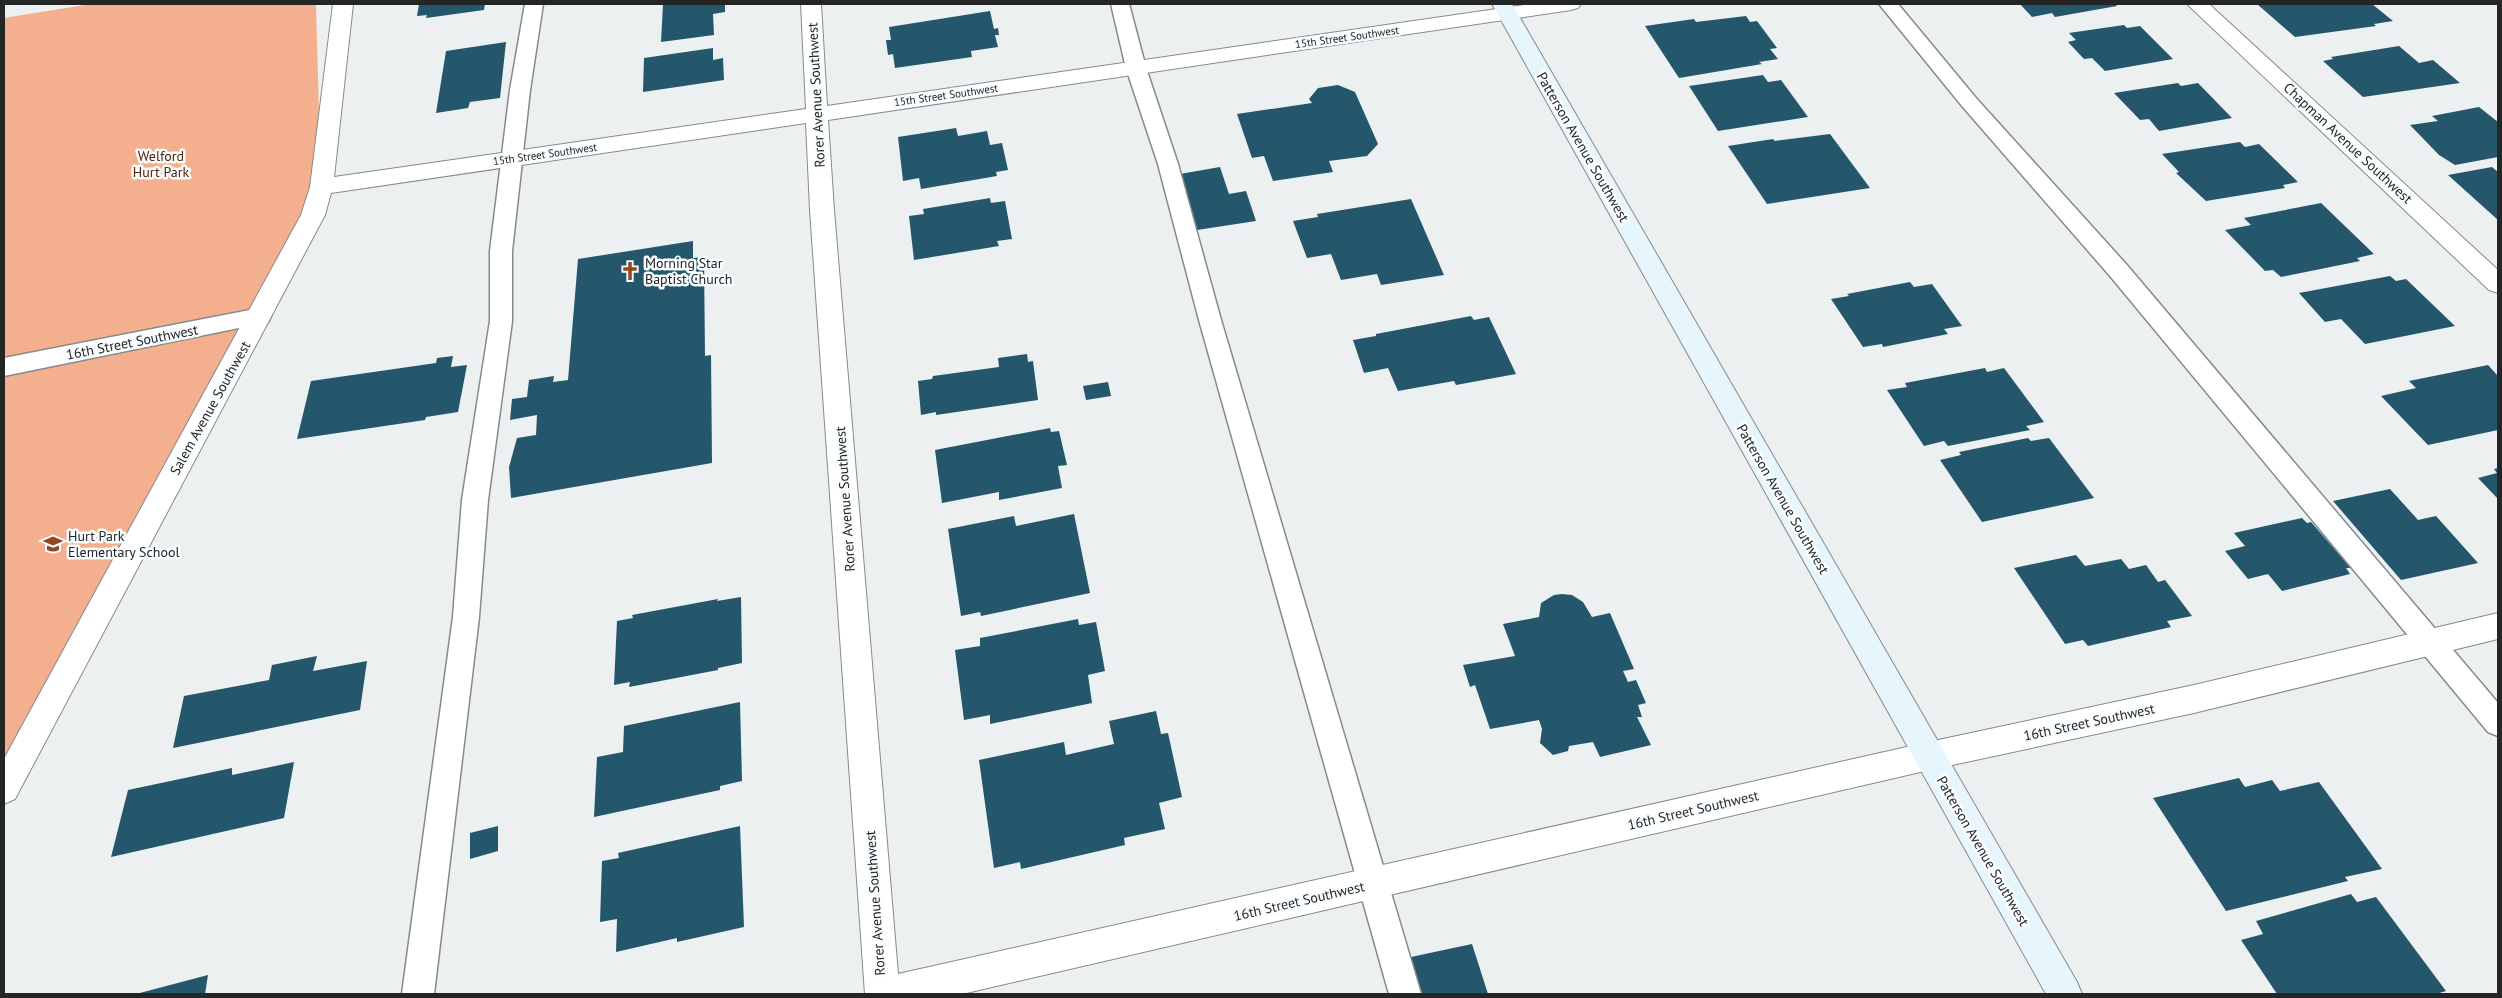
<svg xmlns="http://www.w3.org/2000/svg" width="2502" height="998" viewBox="0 0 2502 998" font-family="'PT Sans',sans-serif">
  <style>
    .green { fill: #f4b08e }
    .building { fill: #24576c }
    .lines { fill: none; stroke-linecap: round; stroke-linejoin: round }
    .service-casing { stroke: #878a8c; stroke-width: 3 }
    .minor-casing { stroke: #878a8c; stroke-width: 2 }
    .secondary-casing { stroke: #878a8c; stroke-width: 2 }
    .service { fill: #fff; fill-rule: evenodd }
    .minor { fill: #fff; fill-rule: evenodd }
    .secondary { fill: #e7f5fc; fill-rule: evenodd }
    .labels { text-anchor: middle; stroke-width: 5; stroke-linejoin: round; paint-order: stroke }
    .far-street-label { font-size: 11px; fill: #242626; stroke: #f9fdff }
    .street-label { font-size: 14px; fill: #242626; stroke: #f9fdff }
    .park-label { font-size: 14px; fill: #532305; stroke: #f9fdff }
    .poi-label { font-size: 14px; fill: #242626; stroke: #f9fdff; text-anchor: start }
  </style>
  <rect width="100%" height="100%" fill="#ecf0f1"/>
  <path class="green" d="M 91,4 L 316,4 L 321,187 L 4,789 L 4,18 Z"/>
  <path class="building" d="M 419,4 L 485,4 L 484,10 L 426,18 L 427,15 L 417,16 Z
    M 663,4 L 725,4 L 725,12 L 713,14 L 714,35 L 661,42 Z
    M 2020,4 L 2115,4 L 2117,6 L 2055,17 L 2052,13 L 2032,17 Z
    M 2257,4 L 2372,4 L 2393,21 L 2374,24 L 2376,26 L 2295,37 Z
    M 990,11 L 994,29 L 998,28 L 999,35 L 995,35 L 998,47 L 971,51 L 972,57 L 895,68 L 893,54 L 888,55 L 886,40 L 891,40 L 889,27 Z
    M 1746,16 L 1750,22 L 1757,21 L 1777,48 L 1770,49 L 1778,59 L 1759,62 L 1762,64 L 1679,78 L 1645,26 L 1694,19 L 1696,22 Z
    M 2124,25 L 2127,28 L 2140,26 L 2173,59 L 2105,71 L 2092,58 L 2084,59 L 2068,42 L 2076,40 L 2069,33 Z
    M 506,42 L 500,98 L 470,102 L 468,108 L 436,113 L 446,51 Z
    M 2399,46 L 2419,63 L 2433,60 L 2460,83 L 2363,97 L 2323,61 L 2333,59 L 2331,57 Z
    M 713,48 L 713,60 L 723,58 L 724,80 L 643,92 L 644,58 Z
    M 1763,75 L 1768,82 L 1781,80 L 1808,117 L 1718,131 L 1689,86 Z
    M 2178,83 L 2181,86 L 2198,83 L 2232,118 L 2159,131 L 2149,119 L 2140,120 L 2114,93 Z
    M 1338,85 L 1355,92 L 1378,144 L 1367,156 L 1329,161 L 1333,172 L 1273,181 L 1264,156 L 1252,158 L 1237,114 L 1312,103 L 1309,99 L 1318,88 Z
    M 2479,107 L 2498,122 L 2498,157 L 2455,165 L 2439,155 L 2410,125 L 2438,121 L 2432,116 Z
    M 956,128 L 958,136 L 987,131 L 990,145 L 1002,143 L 1008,170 L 996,172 L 997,176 L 921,189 L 919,178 L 903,181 L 898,137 Z
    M 1830,134 L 1870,188 L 1767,204 L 1728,146 L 1773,139 L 1775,141 Z
    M 2240,142 L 2245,147 L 2259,144 L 2298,182 L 2283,185 L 2285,188 L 2206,201 L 2176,173 L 2179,172 L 2162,154 Z
    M 1220,167 L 1229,194 L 1246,191 L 1256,221 L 1197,230 L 1180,174 Z
    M 2492,167 L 2498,172 L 2498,220 L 2448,175 Z
    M 990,198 L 991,203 L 1005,201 L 1012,239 L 997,241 L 999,246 L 914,260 L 909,216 L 924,214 L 923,209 Z
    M 1411,199 L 1444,275 L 1381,285 L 1377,274 L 1341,280 L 1331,254 L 1307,258 L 1293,221 L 1318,217 L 1317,214 Z
    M 2321,203 L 2374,254 L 2357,258 L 2360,261 L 2281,277 L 2273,270 L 2265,271 L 2225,230 L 2251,225 L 2244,218 Z
    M 693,241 L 693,258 L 704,257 L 705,356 L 711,355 L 712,463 L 511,498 L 509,467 L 517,438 L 536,435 L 537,415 L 510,420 L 512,399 L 527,397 L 529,380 L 554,376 L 553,382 L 568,380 L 578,259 Z
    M 2390,276 L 2396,281 L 2406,279 L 2455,326 L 2365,344 L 2341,319 L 2325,322 L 2299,293 Z
    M 1910,282 L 1914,287 L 1932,284 L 1962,326 L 1944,329 L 1948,334 L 1883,347 L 1882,344 L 1863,347 L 1831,299 L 1849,296 L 1847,294 Z
    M 1471,316 L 1474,320 L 1489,317 L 1516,374 L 1456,385 L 1454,381 L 1398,391 L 1388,368 L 1364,373 L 1353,340 L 1376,336 L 1376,334 Z
    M 1027,354 L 1028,362 L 1033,361 L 1038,400 L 936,415 L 936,412 L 921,415 L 918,381 L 932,379 L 933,376 L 999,367 L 998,358 Z
    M 453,356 L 451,367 L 467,365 L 458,412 L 426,417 L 425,420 L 297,439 L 311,381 L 436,363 L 437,358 Z
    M 2488,365 L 2498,376 L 2498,430 L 2428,445 L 2381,396 L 2416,388 L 2409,381 Z
    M 1985,368 L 1987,372 L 2004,368 L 2044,422 L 2026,426 L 2030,430 L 1948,446 L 1944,441 L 1924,446 L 1887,390 L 1907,387 L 1905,383 Z
    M 1108,382 L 1111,396 L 1086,400 L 1083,386 Z
    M 1050,428 L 1051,432 L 1059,431 L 1067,465 L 1058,466 L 1062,488 L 999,500 L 999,492 L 942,503 L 935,450 Z
    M 2028,438 L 2031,441 L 2049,438 L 2094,498 L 1982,522 L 1940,460 L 1961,455 L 1959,452 Z
    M 2498,468 L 2498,499 L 2478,478 L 2497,473 L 2494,469 Z
    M 2390,489 L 2418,520 L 2436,516 L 2478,563 L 2401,580 L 2333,501 Z
    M 1074,514 L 1090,593 L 981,616 L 980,612 L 961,616 L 948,529 L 1014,516 L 1016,526 Z
    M 2302,518 L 2307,523 L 2311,522 L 2351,568 L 2346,568 L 2350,574 L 2282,591 L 2268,574 L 2248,579 L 2225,551 L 2245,546 L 2234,533 Z
    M 2076,555 L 2085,566 L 2121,559 L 2129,569 L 2146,565 L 2158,582 L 2165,580 L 2192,616 L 2167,621 L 2171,627 L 2088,646 L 2083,640 L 2065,644 L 2014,568 Z
    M 1562,594 L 1572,595 L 1583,602 L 1592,617 L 1610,613 L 1634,669 L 1623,671 L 1628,682 L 1636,680 L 1646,703 L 1638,705 L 1642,717 L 1637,717 L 1651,745 L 1600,757 L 1593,742 L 1569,746 L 1568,751 L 1553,755 L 1540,743 L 1542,729 L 1539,720 L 1490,729 L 1475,685 L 1470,687 L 1463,665 L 1515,656 L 1503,624 L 1539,617 L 1541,603 L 1554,595 Z
    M 741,597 L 742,663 L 718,668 L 718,670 L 629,687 L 630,682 L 614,685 L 617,621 L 633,618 L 632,615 L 718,599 L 717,601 Z
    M 1078,619 L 1079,625 L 1096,622 L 1105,671 L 1088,675 L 1092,703 L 990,724 L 990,715 L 964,720 L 955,650 L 980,646 L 980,638 Z
    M 317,656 L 313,671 L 367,661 L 360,710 L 173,748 L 184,696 L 269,680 L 272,665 Z
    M 740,702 L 742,781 L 720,786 L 720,790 L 594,817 L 597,757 L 623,752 L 624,726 Z
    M 1156,711 L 1161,734 L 1168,733 L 1182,797 L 1159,803 L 1165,829 L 1124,838 L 1125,845 L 1021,869 L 1020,862 L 994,868 L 979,760 L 1064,742 L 1066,755 L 1114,744 L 1109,721 Z
    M 294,762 L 284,818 L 111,857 L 128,790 L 232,768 L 232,775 Z
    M 2239,778 L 2245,787 L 2272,780 L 2280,791 L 2319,782 L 2382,869 L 2345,877 L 2348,881 L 2226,911 L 2153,798 Z
    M 498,826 L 498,851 L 470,859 L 470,833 Z
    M 740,826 L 744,927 L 677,942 L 677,938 L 616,952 L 617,919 L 600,922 L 602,861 L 619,858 L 618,853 Z
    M 2351,894 L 2357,902 L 2376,897 L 2446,991 L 2436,994 L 2277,994 L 2241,940 L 2263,934 L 2256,921 Z
    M 1472,944 L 1488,994 L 1422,994 L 1411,957 Z
    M 208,975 L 205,994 L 136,994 Z"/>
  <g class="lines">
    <g class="service-casing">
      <path id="service" d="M 525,4 L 543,4 L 530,90 L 512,251 L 512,321 L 488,500 L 479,617 L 434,994 L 402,994 L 453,617 L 462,500 L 490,321 L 490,251 L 510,90 Z
        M 1111,4 L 1129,4 L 1146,68 L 1178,164 L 1221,320 L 1421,994 L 1389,994 L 1199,320 L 1158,164 L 1126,68 Z
        M 1879,4 L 1898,4 L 1976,98 L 2126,264 L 2498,703 L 2498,736 L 2488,732 L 2110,276 L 1962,106 Z
        M 260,308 L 268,310 L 271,316 L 268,322 L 4,376 L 4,358 Z"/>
    </g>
    <g class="minor-casing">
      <path id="minor" d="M 333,4 L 353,4 L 334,177 L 806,109 L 801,4 L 821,4 L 827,106 L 1531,4 L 1581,4 L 1578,8 L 1571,10 L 828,120 L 834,210 L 898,974 L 1929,742 L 2194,685 L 2498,613 L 2498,639 L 2194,713 L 1929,770 L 962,994 L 865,994 L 810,210 L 806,123 L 331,193 L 325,215 L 15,799 L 4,804 L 4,759 L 301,215 L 310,187 Z
        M 2187,4 L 2209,4 L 2498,270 L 2498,293 L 2489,290 Z"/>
    </g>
    <g class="secondary-casing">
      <path id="secondary" d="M 1492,4 L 1512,4 L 2077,982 L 2082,994 L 2046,994 Z"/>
    </g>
    <use href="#service" class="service"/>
    <use href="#minor" class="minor"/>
    <use href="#secondary" class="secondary"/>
  </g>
  <defs>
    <g id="church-bare" transform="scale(1.5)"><path d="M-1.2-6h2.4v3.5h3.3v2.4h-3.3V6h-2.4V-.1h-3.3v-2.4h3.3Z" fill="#904a23" stroke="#f9fdff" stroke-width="2.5" paint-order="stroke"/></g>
    <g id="school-bare" transform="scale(1.5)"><path d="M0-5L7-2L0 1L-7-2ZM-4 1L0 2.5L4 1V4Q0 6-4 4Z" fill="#904a23" stroke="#f9fdff" stroke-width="2.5" paint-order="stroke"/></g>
  </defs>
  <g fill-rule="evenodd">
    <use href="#church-bare" x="630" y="271"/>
    <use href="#school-bare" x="53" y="544"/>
  </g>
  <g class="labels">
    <g class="far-street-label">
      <text transform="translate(1347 37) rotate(-8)" y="4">15th Street Southwest</text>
      <text transform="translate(946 95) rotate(-8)" y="4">15th Street Southwest</text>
      <text transform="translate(545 154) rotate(-8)" y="4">15th Street Southwest</text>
    </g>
    <g class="street-label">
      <text transform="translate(816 95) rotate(-93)" y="5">Rorer Avenue Southwest</text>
      <text transform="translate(2348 143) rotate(43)" y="5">Chapman Avenue Southwest</text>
      <text transform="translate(1583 147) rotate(60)" y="5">Patterson Avenue Southwest</text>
      <text transform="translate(132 342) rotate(-11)" y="5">16th Street Southwest</text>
      <text transform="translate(210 408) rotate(-61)" y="5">Salem Avenue Southwest</text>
      <text transform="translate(845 499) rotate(-94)" y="5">Rorer Avenue Southwest</text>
      <text transform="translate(1783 499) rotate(60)" y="5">Patterson Avenue Southwest</text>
      <text transform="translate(2089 722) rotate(-12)" y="5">16th Street Southwest</text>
      <text transform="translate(1693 810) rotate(-13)" y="5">16th Street Southwest</text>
      <text transform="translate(1983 851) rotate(60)" y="5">Patterson Avenue Southwest</text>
      <text transform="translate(1299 901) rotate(-13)" y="5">16th Street Southwest</text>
      <text transform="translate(875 903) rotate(-94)" y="5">Rorer Avenue Southwest</text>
    </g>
    <g class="park-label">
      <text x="161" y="161">Welford<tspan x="161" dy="16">Hurt Park</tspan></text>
    </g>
    <g class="poi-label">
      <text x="645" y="268">Morning Star<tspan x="645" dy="16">Baptist Church</tspan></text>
      <text x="68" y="541">Hurt Park<tspan x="68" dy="16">Elementary School</tspan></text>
    </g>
  </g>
  <rect width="2502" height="998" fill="none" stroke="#242626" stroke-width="10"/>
</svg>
